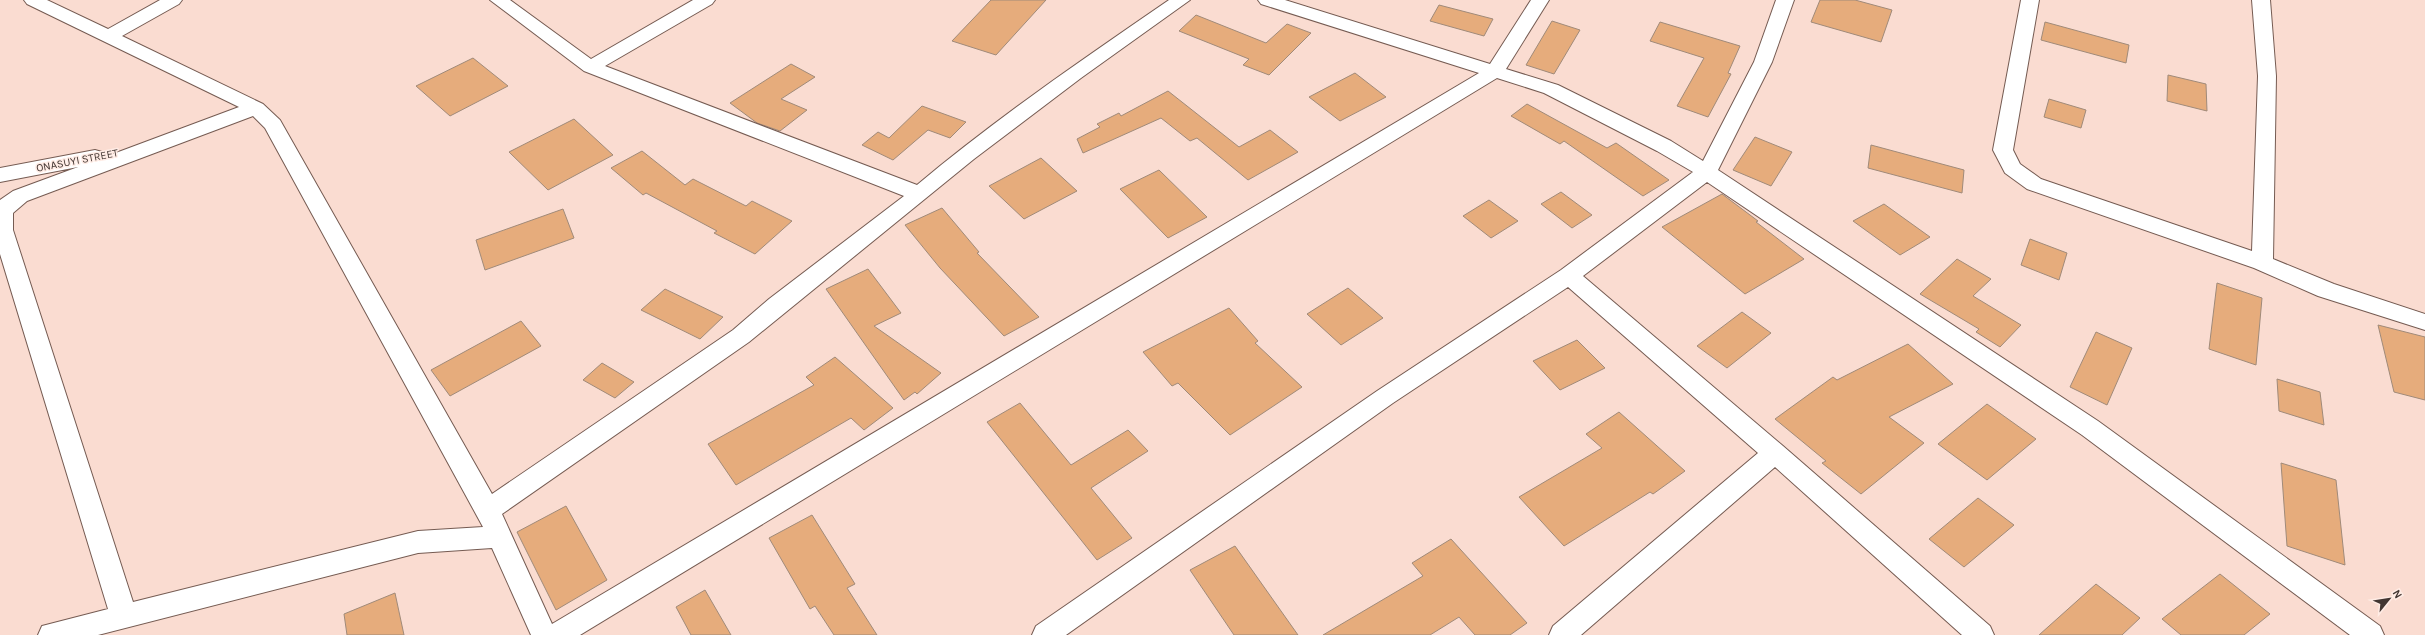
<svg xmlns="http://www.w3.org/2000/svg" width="2425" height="635" viewBox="0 0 2425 635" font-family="Karla,sans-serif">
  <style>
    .building { fill: #e6ac7c; stroke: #a08a79 }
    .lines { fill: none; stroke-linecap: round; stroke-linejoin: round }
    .street-casing { stroke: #755b52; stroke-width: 2 }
    .street { fill: #fff; fill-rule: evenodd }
    .labels { text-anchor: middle; stroke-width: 3; stroke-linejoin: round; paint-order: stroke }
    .street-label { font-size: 11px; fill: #423632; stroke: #ffece5 }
  </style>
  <rect width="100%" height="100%" fill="#fadcd1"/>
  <path class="building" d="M 991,0 L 1046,0 L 996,55 L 952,41 Z
    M 1820,0 L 1855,0 L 1892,10 L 1881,42 L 1811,22 Z
    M 1439,5 L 1493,19 L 1484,36 L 1430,21 Z
    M 1196,15 L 1266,43 L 1287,24 L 1311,33 L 1269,75 L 1243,65 L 1249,59 L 1179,31 Z
    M 1552,21 L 1580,30 L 1554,74 L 1526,65 Z
    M 1660,22 L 1740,46 L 1728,73 L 1731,74 L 1708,117 L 1677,106 L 1704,58 L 1650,41 Z
    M 2045,22 L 2129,45 L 2126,63 L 2041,40 Z
    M 473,58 L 508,86 L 450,116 L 416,86 Z
    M 791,64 L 815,77 L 781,99 L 807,110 L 780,131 L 757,123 L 730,103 Z
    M 1355,73 L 1386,97 L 1340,121 L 1309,97 Z
    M 2168,75 L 2206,84 L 2207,111 L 2167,101 Z
    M 1168,91 L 1239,147 L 1270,130 L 1298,152 L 1248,180 L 1197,138 L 1190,141 L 1161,118 L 1083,153 L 1077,139 L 1100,127 L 1097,124 L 1119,113 L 1121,116 Z
    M 2049,99 L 2086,110 L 2081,128 L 2044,117 Z
    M 1527,104 L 1607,148 L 1616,143 L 1669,180 L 1643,196 L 1564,141 L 1560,144 L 1511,116 Z
    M 922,106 L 966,122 L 950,138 L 928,130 L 893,160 L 862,145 L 878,132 L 889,138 Z
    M 574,119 L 613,155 L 548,190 L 509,152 Z
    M 1755,137 L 1792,152 L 1771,186 L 1733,170 Z
    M 1871,145 L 1964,170 L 1962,193 L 1868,168 Z
    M 642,151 L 685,185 L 693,179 L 746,206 L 752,201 L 792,221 L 755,254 L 714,233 L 717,231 L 646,193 L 643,195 L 611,168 Z
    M 1041,158 L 1077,191 L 1024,219 L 989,186 Z
    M 1159,170 L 1207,217 L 1168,238 L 1120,189 Z
    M 1561,192 L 1592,215 L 1572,228 L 1541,204 Z
    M 1722,194 L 1758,221 L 1756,222 L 1804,259 L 1745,294 L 1662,227 Z
    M 1489,200 L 1518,221 L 1491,238 L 1463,216 Z
    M 1884,204 L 1930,237 L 1900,255 L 1853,221 Z
    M 942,208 L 979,252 L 977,253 L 1039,317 L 1004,336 L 940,268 L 905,225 Z
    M 563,209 L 574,238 L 485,270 L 476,240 Z
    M 2030,239 L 2067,253 L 2059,280 L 2021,265 Z
    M 1957,259 L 1991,279 L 1973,296 L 2021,325 L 2000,347 L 1976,332 L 1979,329 L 1920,294 Z
    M 868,269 L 901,313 L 874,326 L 941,373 L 917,394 L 915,392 L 904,400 L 826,289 Z
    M 2217,283 L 2262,298 L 2256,365 L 2209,349 Z
    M 1348,288 L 1383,318 L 1341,345 L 1307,314 Z
    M 665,289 L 723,317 L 700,339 L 641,310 Z
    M 1229,308 L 1258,341 L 1255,343 L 1302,387 L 1230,435 L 1178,383 L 1172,386 L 1143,352 Z
    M 1742,312 L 1771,333 L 1727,368 L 1697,346 Z
    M 521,321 L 541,346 L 450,396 L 431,370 Z
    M 2378,325 L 2425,337 L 2425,400 L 2394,392 Z
    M 2096,332 L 2132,348 L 2107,405 L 2070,387 Z
    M 1577,340 L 1605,368 L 1560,390 L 1533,361 Z
    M 1908,344 L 1953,384 L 1889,417 L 1924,443 L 1861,494 L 1822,463 L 1826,461 L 1775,419 L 1833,377 L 1837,380 Z
    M 835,357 L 893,408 L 864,430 L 851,418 L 736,485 L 708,444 L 814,385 L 806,377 Z
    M 602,363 L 634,382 L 615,398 L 583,380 Z
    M 2277,379 L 2320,392 L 2324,425 L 2279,411 Z
    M 1020,403 L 1071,465 L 1128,430 L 1148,451 L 1091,488 L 1132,538 L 1097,560 L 987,422 Z
    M 1987,404 L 2036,439 L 1987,480 L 1938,444 Z
    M 1619,412 L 1685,471 L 1653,494 L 1650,492 L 1564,546 L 1519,497 L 1602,448 L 1586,434 Z
    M 2281,463 L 2336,480 L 2345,565 L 2287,546 Z
    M 1978,498 L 2014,525 L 1964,567 L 1929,539 Z
    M 566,506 L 607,580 L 556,610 L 517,532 Z
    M 812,515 L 855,584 L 847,588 L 877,635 L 834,635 L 815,606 L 810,609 L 769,538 Z
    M 1451,539 L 1527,623 L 1510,635 L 1475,635 L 1459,617 L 1430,635 L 1323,635 L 1423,576 L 1412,563 Z
    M 1235,546 L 1298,635 L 1234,635 L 1190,570 Z
    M 2220,574 L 2270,614 L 2244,635 L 2181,635 L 2162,619 Z
    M 2096,584 L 2140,618 L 2122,635 L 2039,635 Z
    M 705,590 L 731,635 L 691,635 L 676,607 Z
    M 395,593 L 404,635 L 347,635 L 344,614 Z"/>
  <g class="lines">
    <g class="street-casing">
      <path id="street" d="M 24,0 L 47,0 L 108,29 L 160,0 L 182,0 L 179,4 L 122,36 L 263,104 L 280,120 L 492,494 L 733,330 L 769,299 L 904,196 L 584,71 L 490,0 L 510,0 L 591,59 L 693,0 L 715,0 L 712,4 L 605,66 L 917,185 C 997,118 1083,59 1169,0 L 1190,0 L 1081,78 L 974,159 L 749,342 L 502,514 L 552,624 L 1479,73 L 1261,4 L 1258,0 L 1285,0 L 1490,64 L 1531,0 L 1549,0 L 1506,69 L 1558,85 L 1671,141 L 1703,161 L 1754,62 L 1776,0 L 1794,0 L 1772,62 L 1718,170 L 2098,421 L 2380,626 L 2384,635 L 2350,635 L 2082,435 L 1707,182 L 1583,276 L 1783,446 L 1990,626 L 1994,635 L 1962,635 L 1775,467 L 1581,635 L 1549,635 L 1553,626 L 1758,453 L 1568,287 L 1393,403 L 1066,635 L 1032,635 L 1036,626 L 1377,391 L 1561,270 L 1693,172 L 1657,151 L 1544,93 L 1497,78 L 580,635 L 531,635 L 492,548 L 418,553 L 98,635 L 38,635 L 42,626 L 108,609 L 0,254 L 0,200 L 13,191 L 78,167 L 0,182 L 0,168 L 95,150 L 102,152 L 105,157 L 239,107 L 27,4 ZM 253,116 L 265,128 L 483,527 L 418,531 L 133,602 L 13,230 L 13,213 L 27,201 Z
        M 2021,0 L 2039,0 L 2013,150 L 2020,164 L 2041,179 L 2252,251 L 2258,76 L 2252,0 L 2270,0 L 2276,76 L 2273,259 L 2334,284 L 2425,314 L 2425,330 L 2318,296 L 2254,268 L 2027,189 L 2005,173 L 1993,150 Z"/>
    </g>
    <use href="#street" class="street"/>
  </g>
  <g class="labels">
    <g class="street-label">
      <text transform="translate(77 160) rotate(-11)" y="4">ONASUYI STREET</text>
    </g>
  </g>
  <g transform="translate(2389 599) rotate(60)" stroke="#ffece5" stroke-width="3" paint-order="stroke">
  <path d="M0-3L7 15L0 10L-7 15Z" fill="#423632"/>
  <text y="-6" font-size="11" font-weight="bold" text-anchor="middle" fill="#423632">N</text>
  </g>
</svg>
